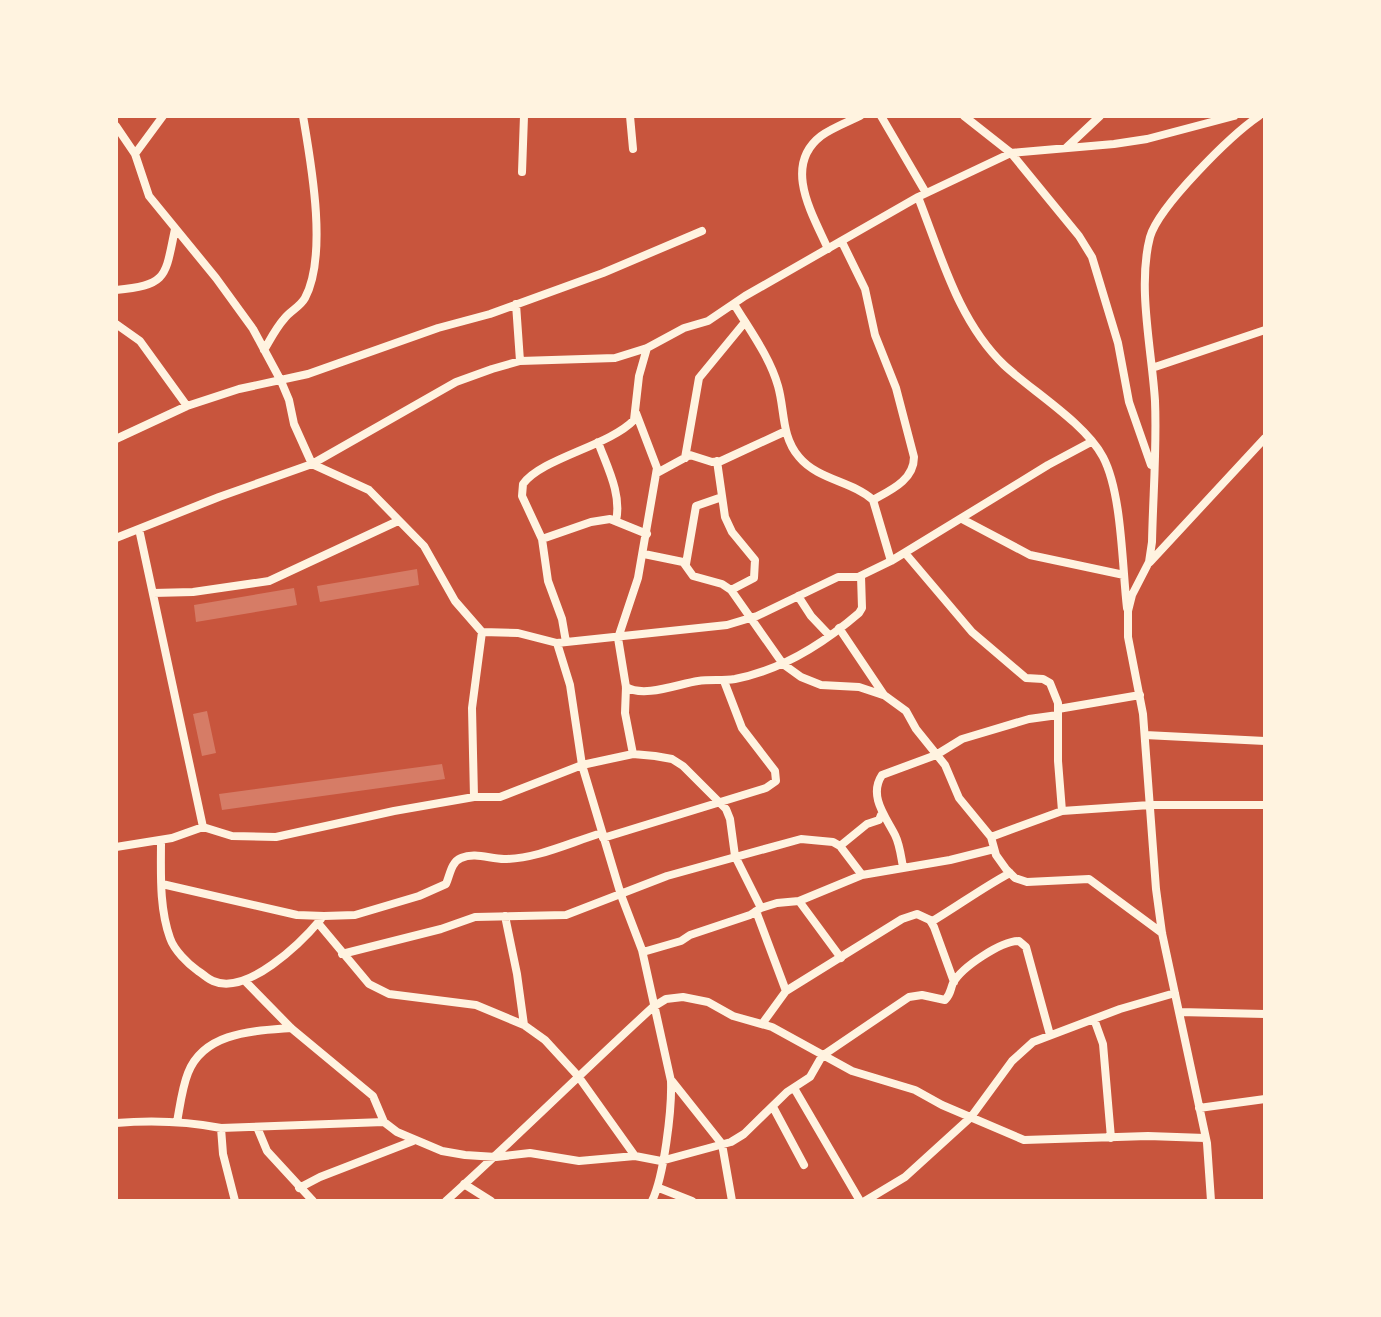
<svg xmlns="http://www.w3.org/2000/svg" width="1381" height="1317" viewBox="0 0 1381 1317" font-family="Barlow,sans-serif">
  <style>
    .building { fill: #d67c66 }
    .lines { fill: none; stroke-linecap: round; stroke-linejoin: round }
    .minor { stroke: #fff3e0; stroke-width: 8 }
  </style>
  <rect width="100%" height="100%" fill="#c8553d"/>
  <path class="building" d="M 417,569 L 419,585 L 320,602 L 317,586 Z
    M 294,588 L 297,605 L 196,622 L 194,605 Z
    M 207,711 L 216,753 L 202,756 L 193,714 Z
    M 442,764 L 445,779 L 222,810 L 219,794 Z"/>
  <g class="lines">
    <path class="minor" d="M 630,116 L 633,149
      M 881,116 L 926,193
      M 964,116 L 1011,153 L 1079,236 L 1092,257 L 1118,343 L 1129,402 L 1151,465
      M 116,126 L 135,154 L 149,196 L 216,278 L 253,329 L 281,381 L 289,400 L 294,424 L 312,464 L 369,490 L 424,546 L 455,601 L 482,632 L 518,633 L 557,643 L 727,625 L 757,616 L 838,577 L 858,577 L 891,561 L 1048,465 L 1091,442
      M 1066,148 L 1100,116
      M 135,154 L 163,116
      M 522,172 L 524,116
      M 918,197 C 941,255 958,321 1004,365 C 1032,391 1085,423 1103,457 C 1122,493 1122,565 1127,608
      M 842,242 L 865,289 L 875,335 L 896,388 L 914,457 C 914,480 891,490 873,500
      M 828,249 C 813,215 782,166 821,136 C 832,128 848,122 860,116
      M 116,290 C 168,285 165,277 175,229
      M 516,304 L 520,361
      M 734,304 C 749,329 770,357 778,386 C 785,410 781,436 799,457 C 818,480 852,481 873,500 L 891,561
      M 116,324 L 140,341 L 187,406
      M 264,350 C 270,340 276,328 284,319 C 290,311 300,307 305,298 C 328,255 311,163 303,116
      M 1152,368 L 1265,330
      M 116,439 L 187,406 L 239,389 L 308,374 L 438,328 L 490,314 L 603,273 L 702,231
      M 598,442 C 607,467 622,494 616,521
      M 685,458 L 699,378 L 745,322
      M 717,461 L 725,517 L 732,532 L 755,560 L 754,578 L 731,590
      M 657,473 L 690,455 L 712,462 L 721,461 L 786,431
      M 962,519 L 1030,555 L 1124,575
      M 139,529 L 203,827
      M 116,538 L 219,497 L 312,464 L 456,382 L 492,369 L 520,361 L 615,358 L 647,348 L 684,328 L 708,321 L 745,296 L 918,197 L 1011,153 L 1114,144 L 1147,139 L 1234,116
      M 542,539 L 591,522 L 610,519 L 647,534
      M 905,553 L 972,632 L 1026,678 L 1043,679 L 1050,683 L 1058,703 L 1058,761 L 1062,811
      M 644,554 L 683,562 L 693,576 L 722,584 L 731,590 L 783,664 L 801,677 L 821,685 L 859,687 L 883,695
      M 1150,562 L 1265,438
      M 686,564 L 696,506 L 722,497
      M 153,593 L 193,592 L 269,581 L 398,521
      M 798,596 L 811,616 L 829,635
      M 839,628 L 884,695 L 906,711 L 916,729 L 945,765 L 959,798 L 991,837 L 996,855 L 1006,869 L 1015,878 L 1027,882 L 1089,879 L 1162,933
      M 566,642 L 562,619 L 548,581 L 542,539 L 522,496 L 523,484 C 542,458 609,446 634,420 L 639,376 L 647,348
      M 557,643 L 570,685 L 582,765 L 621,895 L 642,950 L 671,1081 C 672,1110 664,1176 652,1201
      M 626,687 C 644,698 678,684 698,681 C 710,679 722,681 735,679 C 782,670 823,644 859,613 L 862,608 L 861,576
      M 1058,709 L 1140,695
      M 1145,735 L 1265,741
      M 633,754 L 625,713 L 626,687 L 618,638 L 638,578 L 657,468 L 636,413
      M 474,797 L 472,708 L 482,632
      M 991,837 L 1062,811 L 1150,805 L 1265,805
      M 603,838 L 766,788 L 776,781 L 775,771 L 742,728 L 724,681
      M 161,840 C 161,873 159,907 170,938 C 174,950 188,964 198,971 C 203,974 208,979 213,981 C 247,996 301,943 321,919
      M 840,846 L 867,824 L 879,820 L 881,815
      M 116,847 L 172,838 L 203,827 L 232,836 L 276,837 L 394,811 L 474,797 L 500,797 L 582,765 L 633,754 L 655,756 L 672,759 L 683,766 L 726,809 L 730,819 L 735,856 L 761,908
      M 903,867 C 901,857 900,845 895,835 C 886,817 868,796 882,775 L 936,755 L 962,739 L 1029,719 L 1058,715
      M 162,884 L 297,915 L 324,916 L 355,915 L 419,896 L 446,884 C 450,875 451,862 461,858 C 475,852 490,859 504,859 C 537,859 571,842 602,833
      M 799,901 L 841,958
      M 756,911 L 786,991
      M 505,916 L 517,974 L 524,1025
      M 931,922 C 958,906 982,888 1010,873
      M 318,923 L 369,984 L 389,994 L 476,1005 L 524,1025 L 545,1040 L 578,1076 L 635,1156
      M 643,952 L 681,941 L 690,935 L 750,915 L 761,908 L 777,903 L 799,901 L 862,875 L 950,860 L 994,849
      M 342,954 L 441,929 L 475,917 L 566,915 L 667,876 L 801,839 L 833,842 L 840,846 L 862,875
      M 245,981 L 291,1028 L 373,1096 L 384,1122 L 397,1132 L 442,1151 L 465,1155 L 496,1157 L 530,1153 L 579,1161 L 635,1156 L 661,1161 L 731,1142 L 744,1134 L 787,1092 L 810,1077 L 822,1056 L 909,997 L 922,995 L 945,1000 C 951,994 950,990 953,983 C 962,967 1001,941 1019,941 L 1026,947 L 1050,1035
      M 1179,1012 L 1265,1014
      M 1094,1019 L 1103,1044 L 1111,1138
      M 762,1024 L 786,991 L 902,919 L 917,914 L 930,920 L 934,927 L 954,982
      M 672,1081 L 722,1144 L 732,1201
      M 794,1088 L 860,1201
      M 773,1107 L 804,1165
      M 1199,1108 L 1265,1099
      M 177,1122 C 180,1106 182,1088 188,1073 C 204,1032 253,1031 291,1028
      M 116,1123 C 152,1120 185,1121 221,1128 L 384,1122
      M 257,1127 L 267,1151 L 313,1201
      M 221,1128 L 223,1154 L 235,1201
      M 464,1184 L 491,1201
      M 299,1188 L 320,1177 L 413,1141
      M 659,1188 L 692,1201
      M 446,1201 C 516,1138 583,1071 653,1007 L 666,999 L 683,997 L 708,1002 L 733,1016 L 772,1027 L 852,1071 L 915,1090 L 942,1105 L 1024,1140 L 1148,1136 L 1205,1138
      M 865,1201 L 905,1177 L 971,1117 L 1012,1061 L 1033,1042 L 1120,1009 L 1175,993
      M 1211,1201 L 1207,1143 L 1162,933 L 1156,889 L 1143,714 L 1128,637 L 1128,611 L 1132,595 L 1149,562 L 1152,542 C 1153,495 1157,448 1155,401 C 1152,351 1137,287 1150,237 C 1159,206 1231,135 1259,116"/>
  </g>
  <rect width="1381" height="1317" fill="none" stroke="#fff3e0" stroke-width="236"/>
</svg>
